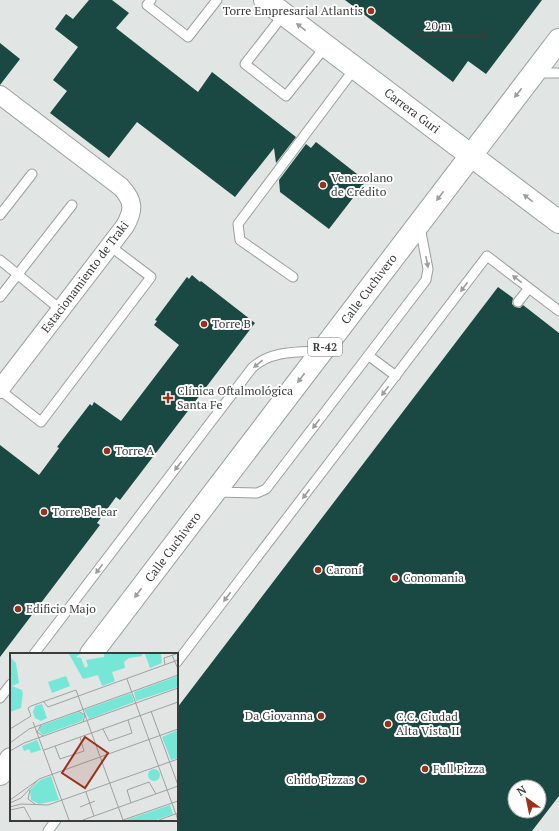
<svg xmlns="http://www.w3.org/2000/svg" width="559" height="831" viewBox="0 0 559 831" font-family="'PT Serif',serif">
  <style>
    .building { fill: #1a4842; fill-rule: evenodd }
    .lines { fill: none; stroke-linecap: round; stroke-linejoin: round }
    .lane-casing { stroke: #9b9f9e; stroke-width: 11 }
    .street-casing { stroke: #9b9f9e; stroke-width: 20 }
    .secondary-casing { stroke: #9b9f9e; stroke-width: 24 }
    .primary-casing { stroke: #9b9f9e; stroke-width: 24 }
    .lane { stroke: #fff; stroke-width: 9 }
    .street { stroke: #fff; stroke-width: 18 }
    .secondary { stroke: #fff; stroke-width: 22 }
    .primary { stroke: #fff; stroke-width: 22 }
    .oneway { fill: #9c9e9d }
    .poi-dot { fill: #9a311b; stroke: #fff; stroke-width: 1.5 }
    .labels { text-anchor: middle; stroke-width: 4; stroke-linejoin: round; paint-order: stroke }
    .shield { fill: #fff; stroke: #757676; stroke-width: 1 }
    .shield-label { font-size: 11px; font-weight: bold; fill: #3a3c3b }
    .poi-label { font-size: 12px; fill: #3a3c3b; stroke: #fff; text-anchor: start }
    .street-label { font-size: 12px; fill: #3a3c3b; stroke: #fff }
    .inset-road { fill: none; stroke: #9ea1a0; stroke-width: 1 }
    .view { fill: #9a311b; fill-opacity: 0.15; stroke: #9a311b; stroke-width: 2 }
    .inset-edge { fill: none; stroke: #3a3c3b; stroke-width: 2 }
  </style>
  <rect width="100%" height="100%" fill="#e1e5e4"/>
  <path class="building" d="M 89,0 L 112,0 L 129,13 L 116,28 L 198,92 L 212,72 L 296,137 L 276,163 L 274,148 L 235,197 L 137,122 L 109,158 L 50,113 L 67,91 L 53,80 L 78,47 L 55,29 L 66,14 L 73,19 Z
    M 345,0 L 542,0 L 486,74 L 468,61 L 453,82 Z
    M 0,43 L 20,59 L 0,85 Z
    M 316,142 L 366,181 L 329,229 L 280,192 L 279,180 L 306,144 L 311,148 Z
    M 192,275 L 200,282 L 201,281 L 255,323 L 120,500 L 116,497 L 97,523 L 100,525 L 0,657 L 0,445 L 39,475 L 59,448 L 57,447 L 90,404 L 92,406 L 94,402 L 121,421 L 179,345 L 154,325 L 157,321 L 155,320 L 187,277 L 189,279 Z
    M 498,287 L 513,298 L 512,304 L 515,307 L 520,308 L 523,305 L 559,333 L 559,796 L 532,831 L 177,831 L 177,708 ZM 515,787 L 539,787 L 539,811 L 515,811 Z"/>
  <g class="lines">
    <g class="lane-casing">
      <path id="lane" d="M 151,0 L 147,5 L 188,37 L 217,0
        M 284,14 L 245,64 L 286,96 L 326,46
        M 536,73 L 559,73
        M 0,215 L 32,174
        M 0,260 L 61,310
        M 293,277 L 240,240 L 238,224 L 355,68
        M 0,297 L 72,205
        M 518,302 L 529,288
        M 369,356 L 396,376
        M 0,390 L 41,422 L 151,277 L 110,246
        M 217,492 L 257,493 L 266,489 L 426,280 L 428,269 L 420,227
        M 34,654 L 252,368 C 270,351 296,352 319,351
        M 177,662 L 487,256 L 559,311
        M 0,698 L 11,684
        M 48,831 L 56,820"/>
    </g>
    <g class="street-casing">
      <path id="street" d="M 0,95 L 121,187 C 134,201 134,210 125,226 L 0,389"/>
    </g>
    <g class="secondary-casing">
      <path id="secondary" d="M 265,0 L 559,222"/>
    </g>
    <g class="primary-casing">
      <path id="primary" d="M 91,654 L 559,40
        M 0,774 L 11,759"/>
    </g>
    <use href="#lane" class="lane"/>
    <use href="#street" class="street"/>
    <use href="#secondary" class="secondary"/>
    <use href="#primary" class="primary"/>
  </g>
  <defs><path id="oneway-solid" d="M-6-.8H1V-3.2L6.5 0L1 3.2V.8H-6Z"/></defs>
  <g class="oneway">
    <use href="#oneway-solid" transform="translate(301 27) rotate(-143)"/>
    <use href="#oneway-solid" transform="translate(518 93) rotate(128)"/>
    <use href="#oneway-solid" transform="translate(440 196) rotate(127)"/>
    <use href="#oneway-solid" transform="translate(528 198) rotate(-143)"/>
    <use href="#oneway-solid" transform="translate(427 262) rotate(79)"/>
    <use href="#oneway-solid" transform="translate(517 279) rotate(-143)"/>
    <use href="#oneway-solid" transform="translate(464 287) rotate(127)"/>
    <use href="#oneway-solid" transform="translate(258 364) rotate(141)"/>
    <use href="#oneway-solid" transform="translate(301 378) rotate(127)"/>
    <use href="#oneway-solid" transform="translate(385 391) rotate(127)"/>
    <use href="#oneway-solid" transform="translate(316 424) rotate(127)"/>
    <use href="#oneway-solid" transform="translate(178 466) rotate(127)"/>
    <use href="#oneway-solid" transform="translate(306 494) rotate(127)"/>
    <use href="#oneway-solid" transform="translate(99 569) rotate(127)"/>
    <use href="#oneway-solid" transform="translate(138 593) rotate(127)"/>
    <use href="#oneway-solid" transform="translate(227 597) rotate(127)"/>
  </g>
  <g class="poi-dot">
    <circle cx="371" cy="11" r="4"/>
    <circle cx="323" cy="185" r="4"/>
    <circle cx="204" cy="324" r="4"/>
    <path d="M166 392h4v4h4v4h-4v4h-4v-4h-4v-4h4z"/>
    <circle cx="107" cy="451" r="4"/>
    <circle cx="44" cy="512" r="4"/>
    <circle cx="318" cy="570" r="4"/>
    <circle cx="395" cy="578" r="4"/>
    <circle cx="18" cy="609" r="4"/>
    <circle cx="321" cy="716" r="4"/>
    <circle cx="388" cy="724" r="4"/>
    <circle cx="425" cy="769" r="4"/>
    <circle cx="362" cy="780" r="4"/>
  </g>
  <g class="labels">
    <rect class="shield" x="308" y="338" width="34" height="18" rx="3"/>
    <g class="shield-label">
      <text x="325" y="351">R-42</text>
    </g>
    <g class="poi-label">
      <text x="363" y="15" text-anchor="end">Torre Empresarial Atlantis</text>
      <text x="331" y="182">Venezolano<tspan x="331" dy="14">de Crédito</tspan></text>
      <text x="212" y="328">Torre B</text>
      <text x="177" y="395">Clínica Oftalmológica<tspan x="177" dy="14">Santa Fe</tspan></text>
      <text x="115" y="455">Torre A</text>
      <text x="52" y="516">Torre Belear</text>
      <text x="326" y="574">Caroní</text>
      <text x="403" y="582">Conomania</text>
      <text x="26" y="613">Edificio Majo</text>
      <text x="313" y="720" text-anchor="end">Da Giovanna</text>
      <text x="396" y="721">C.C. Ciudad<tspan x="396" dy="14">Alta Vista II</tspan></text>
      <text x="433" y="773">Full Pizza</text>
      <text x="354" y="784" text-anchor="end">Chido Pizzas</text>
    </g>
    <g class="street-label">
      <text transform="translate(412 111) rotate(37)" y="4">Carrera Guri</text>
      <text transform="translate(85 277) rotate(-53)" y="4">Estacionamiento de Traki</text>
      <text transform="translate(369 289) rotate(-53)" y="4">Calle Cuchivero</text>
      <text transform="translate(173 547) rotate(-53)" y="4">Calle Cuchivero</text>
    </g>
  </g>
  <g transform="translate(10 653)">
    <rect width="168" height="168" fill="#e1e5e4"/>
    <path d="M 59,1 L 70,1 L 66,4 L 71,5 L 75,15 L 78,13 L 76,7 L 94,4 L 94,1 L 132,1 L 132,3 L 119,5 L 114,9 L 115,15 L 102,19 L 105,28 L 92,33 L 88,22 L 73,26 ZM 135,1 L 151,1 L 152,10 L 140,15 ZM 0,4 L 6,10 L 9,30 L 2,33 L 12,37 L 13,40 L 11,55 L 0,59 ZM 56,23 L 60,33 L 42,40 L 38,29 ZM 168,23 L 168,34 L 126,48 L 124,39 ZM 121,40 L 124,49 L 79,66 L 74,57 ZM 32,51 L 37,65 L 31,68 L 25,65 L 23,59 L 25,53 ZM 68,59 L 74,62 L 72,68 L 33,82 L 29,78 L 30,73 ZM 168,77 L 168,105 L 161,107 L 152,84 ZM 27,87 L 31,97 L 21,100 L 19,96 L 14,98 L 12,93 ZM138 122a6 6 0 1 1 12 0a6 6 0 1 1-12 0ZM 41,123 L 49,147 L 29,151 L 21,147 L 20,137 L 30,127 ZM 160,152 L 163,161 L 146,167 L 116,167 Z" fill="#76e7d6"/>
    <path class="inset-road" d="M 162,2 L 168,16M 155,12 L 154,5 L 166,1M 117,26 L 168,167M 33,48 L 38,54 L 168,7M 68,58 L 75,62 L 73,69M 141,58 L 168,132M 21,63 L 18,55 L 21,53 L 66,37 L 113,167M 23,69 L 59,167M 31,72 L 27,79 L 33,83M 0,76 L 21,63M 93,76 L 99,88 L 122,80 L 118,67M 0,90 L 19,76 L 168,22M 45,93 L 50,106 L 74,98 L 70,84M 34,97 L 168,49M 0,98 L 14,90 L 168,35M 20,137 L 18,146 L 25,151M 76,139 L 84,163M 0,147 L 28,127M 0,150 L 11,145 L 29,126 L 168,76M 121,150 L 117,137 L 139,129 L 146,141M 0,154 L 11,151 L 38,152 L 168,106M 70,154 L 85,148M 0,157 L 14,154 L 21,167M 73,167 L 168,133M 113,167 L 168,148M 149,167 L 168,160"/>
    <path class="view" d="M 75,84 L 98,100 L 75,135 L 52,120 Z"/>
    <rect width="168" height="168" class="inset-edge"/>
  </g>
  <g transform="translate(527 799) rotate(327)"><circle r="19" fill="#ffffff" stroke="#b0b1b1"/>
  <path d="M0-3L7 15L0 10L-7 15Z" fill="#9a311b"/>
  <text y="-6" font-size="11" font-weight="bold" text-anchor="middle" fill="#3a3c3b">N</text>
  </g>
  <path d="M419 30v6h66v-6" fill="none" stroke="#3a3c3b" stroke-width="2"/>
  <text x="425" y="30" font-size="12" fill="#3a3c3b" stroke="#ffffff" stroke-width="3" paint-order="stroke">20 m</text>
</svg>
